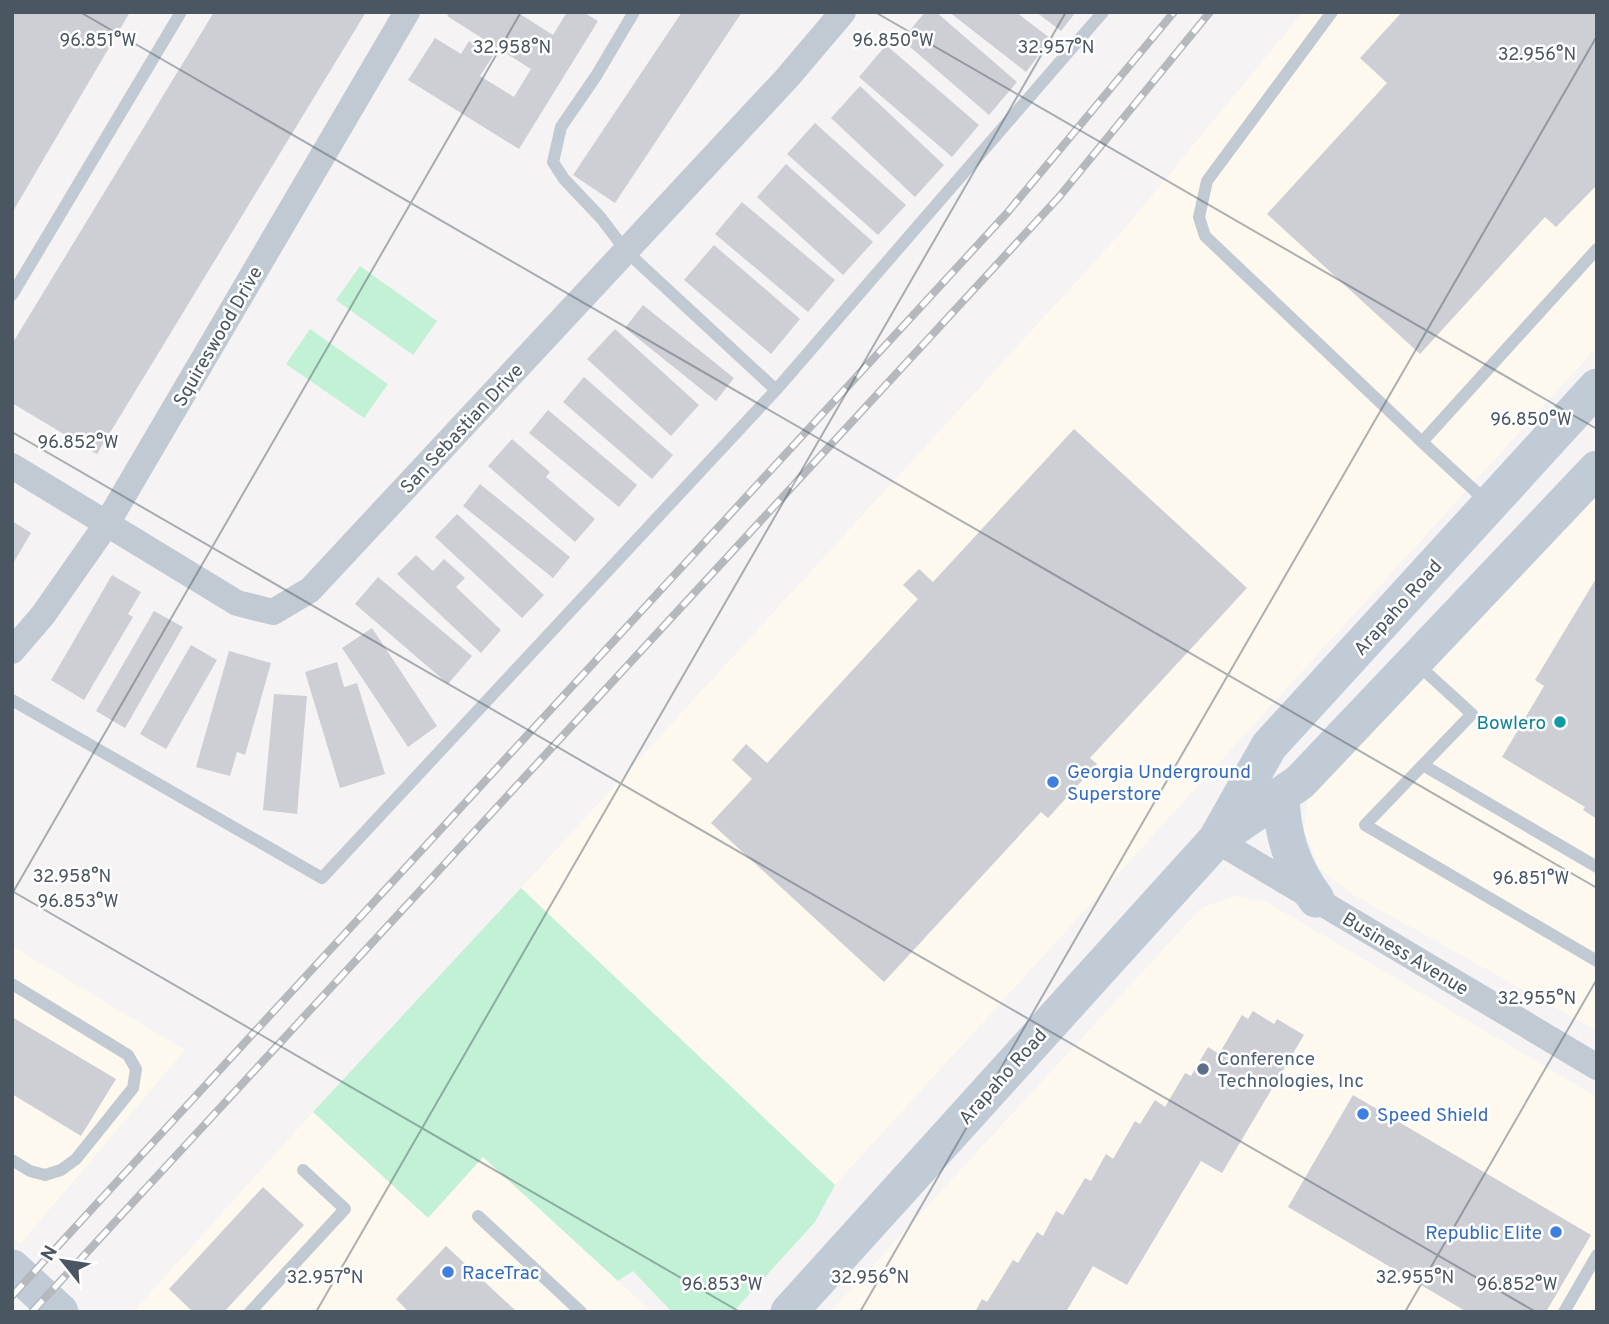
<svg xmlns="http://www.w3.org/2000/svg" width="1609" height="1324" viewBox="0 0 1609 1324" font-family="Overpass,sans-serif">
  <style>
    .commercial { fill: #fdf9ef }
    .green { fill: #c3f1d5 }
    .building { fill: #cdcfd5 }
    .lines { fill: none; stroke-linecap: round; stroke-linejoin: round }
    .lane { stroke: #c1cad2; stroke-width: 12 }
    .street { stroke: #c1cad2; stroke-width: 26 }
    .secondary { stroke: #c1cbd6; stroke-width: 37 }
    .rail-casing { stroke: #b5b8bd; stroke-width: 8 }
    .rail { stroke: #fff; stroke-width: 5; stroke-dasharray: 16; stroke-linecap: butt }
    .ticks { fill: none; stroke: #4a5661; stroke-width: 2; stroke-opacity: 0.45 }
    .culture-dot { fill: #0f9aa8; stroke: #fff; stroke-width: 2.5 }
    .shop-dot { fill: #3f7fe0; stroke: #fff; stroke-width: 2.5 }
    .service-dot { fill: #5c6f8a; stroke: #fff; stroke-width: 2.5 }
    .labels { text-anchor: middle; stroke-width: 5; stroke-linejoin: round; paint-order: stroke }
    .street-label { font-size: 19px; fill: #4a5661; stroke: #fff }
    .culture-label { font-size: 19px; fill: #0d838f; stroke: #fff; text-anchor: end }
    .shop-label { font-size: 19px; fill: #366cbe; stroke: #fff; text-anchor: start }
    .service-label { font-size: 19px; fill: #4e5e75; stroke: #fff; text-anchor: start }
    .ticks-label { font-size: 18px; text-anchor: middle; fill: #4a5661; stroke: #fff; stroke-width: 5; stroke-linejoin: round; paint-order: stroke }
  </style>
  <rect width="100%" height="100%" fill="#f5f3f3"/>
  <path class="commercial" d="M 1303,12 L 1597,12 L 1597,347 L 835,1185 L 521,888 L 1120,234 Z
    M 1597,481 L 1597,1031 L 1353,895 L 1319,868 L 1304,830 L 1308,798 Z
    M 1235,896 L 1267,902 L 1597,1097 L 1597,1312 L 830,1312 L 1201,908 Z
    M 12,946 L 185,1050 L 20,1244 L 12,1238 Z
    M 313,1112 L 428,1217 L 483,1157 L 652,1312 L 133,1312 Z"/>
  <path class="green" d="M 360,266 L 437,321 L 413,355 L 336,300 Z
    M 310,329 L 388,384 L 364,418 L 286,364 Z
    M 521,888 L 835,1185 L 815,1222 L 733,1312 L 672,1312 L 633,1271 L 618,1281 L 483,1157 L 428,1218 L 313,1112 Z"/>
  <path class="building" d="M 12,12 L 130,12 L 12,213 Z
    M 214,12 L 366,12 L 97,454 L 12,403 L 12,344 Z
    M 450,12 L 517,12 L 553,35 L 567,12 L 583,12 L 598,21 L 519,149 L 408,80 L 435,38 L 461,54 L 469,41 L 493,56 L 480,76 L 514,97 L 531,69 L 447,16 Z
    M 682,12 L 742,12 L 615,203 L 573,175 Z
    M 925,12 L 936,12 L 1017,82 L 989,115 L 902,40 Z
    M 949,12 L 1016,12 L 1051,39 L 1026,72 Z
    M 1036,12 L 1076,12 L 1061,31 Z
    M 1402,12 L 1597,12 L 1597,185 L 1556,227 L 1545,217 L 1420,354 L 1267,214 L 1387,83 L 1360,58 Z
    M 886,45 L 979,125 L 952,157 L 859,77 Z
    M 860,86 L 944,165 L 915,197 L 831,118 Z
    M 815,123 L 906,205 L 878,235 L 787,154 Z
    M 786,164 L 873,242 L 843,275 L 757,197 Z
    M 742,202 L 835,280 L 808,312 L 715,234 Z
    M 714,245 L 800,319 L 771,354 L 684,280 Z
    M 643,305 L 734,378 L 716,401 L 625,328 Z
    M 615,329 L 699,405 L 671,436 L 587,359 Z
    M 584,377 L 673,455 L 652,479 L 563,402 Z
    M 548,410 L 637,485 L 619,507 L 529,433 Z
    M 1074,429 L 1247,588 L 1090,758 L 1097,764 L 1048,818 L 1041,812 L 884,982 L 711,823 L 752,779 L 732,760 L 746,744 L 767,763 L 918,599 L 903,585 L 919,569 L 933,582 Z
    M 512,439 L 550,472 L 546,477 L 595,519 L 575,542 L 488,466 Z
    M 480,484 L 570,557 L 553,578 L 463,506 Z
    M 457,514 L 544,595 L 522,618 L 435,537 Z
    M 12,521 L 31,533 L 12,565 Z
    M 416,555 L 433,571 L 444,559 L 465,578 L 456,587 L 501,630 L 481,653 L 397,574 Z
    M 112,575 L 141,592 L 128,614 L 133,617 L 84,700 L 51,680 Z
    M 378,577 L 472,656 L 448,684 L 355,604 Z
    M 1597,577 L 1597,819 L 1583,810 L 1585,807 L 1502,757 L 1544,686 L 1535,680 Z
    M 154,611 L 183,627 L 125,728 L 96,711 Z
    M 372,628 L 437,726 L 408,747 L 342,648 Z
    M 191,645 L 217,660 L 166,749 L 140,734 Z
    M 229,651 L 271,663 L 245,755 L 237,752 L 230,776 L 196,767 Z
    M 337,662 L 344,687 L 357,683 L 385,774 L 340,788 L 305,672 Z
    M 274,694 L 307,696 L 297,814 L 263,810 Z
    M 1253,1011 L 1274,1024 L 1277,1019 L 1304,1035 L 1222,1173 L 1201,1161 L 1127,1285 L 1093,1266 L 1066,1312 L 975,1312 L 982,1299 L 987,1302 L 1013,1260 L 1018,1263 L 1037,1232 L 1043,1236 L 1056,1211 L 1063,1215 L 1085,1178 L 1091,1181 L 1106,1154 L 1113,1159 L 1135,1121 L 1140,1124 L 1155,1100 L 1165,1107 L 1185,1073 L 1191,1076 L 1208,1047 L 1219,1054 L 1242,1015 L 1248,1019 Z
    M 12,1017 L 116,1079 L 81,1136 L 12,1094 Z
    M 1353,1095 L 1591,1235 L 1546,1312 L 1467,1312 L 1288,1207 Z
    M 263,1187 L 304,1225 L 224,1312 L 193,1312 L 169,1289 Z
    M 446,1246 L 517,1312 L 409,1312 L 396,1299 Z"/>
  <g class="lines">
    <path class="lane" d="M 1332,12 L 1207,181 L 1199,217 L 1205,236 L 1422,442 L 1597,249
      M 12,295 L 181,12
      M 776,390 L 1103,12
      M 1422,442 L 1487,502
      M 1417,664 L 1472,714 L 1365,825 L 1597,961
      M 12,700 L 322,878 L 776,390 L 626,251 L 601,218 L 564,179 L 553,162 L 561,127 L 596,76 L 634,12
      M 1423,765 L 1597,867
      M 12,984 L 128,1055 L 136,1069 L 133,1088 L 76,1159 L 61,1170 L 45,1175 L 30,1171 L 12,1160
      M 478,1216 L 581,1312
      M 250,1312 L 345,1209 L 303,1170
      M 1564,1312 L 1597,1255"/>
    <path class="street" d="M 12,466 L 237,603 L 273,612 L 310,590 L 787,78 L 843,12
      M 12,651 L 43,615 L 106,525 L 407,12
      M 1216,840 L 1597,1067"/>
    <path class="secondary" d="M 1281,795 C 1282,835 1292,867 1316,899
      M 1223,835 L 1300,782 L 1597,469
      M 12,1268 L 60,1312
      M 789,1312 L 1216,840 L 1269,746 L 1597,387"/>
    <g class="rail-casing">
      <path id="rail" d="M 12,1296 L 1007,213 L 1174,12
        M 32,1312 L 1059,197 L 1210,12"/>
    </g>
    <use href="#rail" class="rail"/>
  </g>
  <path class="ticks" d="M 80,12 L 1597,888M 875,12 L 1597,429M 12,432 L 1536,1312M 12,891 L 740,1312M 12,894 L 521,12M 316,1312 L 1066,12M 860,1312 L 1597,36M 1405,1312 L 1597,979"/>
  <circle class="culture-dot" cx="1560" cy="722" r="7"/>
  <g class="shop-dot">
    <circle cx="1053" cy="782" r="7"/>
    <circle cx="1363" cy="1114" r="7"/>
    <circle cx="1556" cy="1232" r="7"/>
    <circle cx="448" cy="1272" r="7"/>
  </g>
  <circle class="service-dot" cx="1203" cy="1069" r="7"/>
  <g class="labels">
    <g class="street-label">
      <text transform="translate(217 336) rotate(-60)" y="7">Squireswood Drive</text>
      <text transform="translate(461 428) rotate(-47)" y="7">San Sebastian Drive</text>
      <text transform="translate(1397 607) rotate(-48)" y="7">Arapaho Road</text>
      <text transform="translate(1406 953) rotate(31)" y="7">Business Avenue</text>
      <text transform="translate(1002 1076) rotate(-48)" y="7">Arapaho Road</text>
    </g>
    <g class="culture-label">
      <text x="1546" y="729">Bowlero</text>
    </g>
    <g class="shop-label">
      <text x="1067" y="778">Georgia Underground<tspan x="1067" dy="22">Superstore</tspan></text>
      <text x="1377" y="1121">Speed Shield</text>
      <text x="1542" y="1239" text-anchor="end">Republic Elite</text>
      <text x="462" y="1279">RaceTrac</text>
    </g>
    <g class="service-label">
      <text x="1217" y="1065">Conference<tspan x="1217" dy="22">Technologies, Inc</tspan></text>
    </g>
  </g>
  <g class="ticks-label">
    <text x="98" y="46">96.851°W</text>
    <text x="893" y="46">96.850°W</text>
    <text x="512" y="53">32.958°N</text>
    <text x="1056" y="53">32.957°N</text>
    <text x="1537" y="60">32.956°N</text>
    <text x="1531" y="425">96.850°W</text>
    <text x="78" y="448">96.852°W</text>
    <text x="72" y="882">32.958°N</text>
    <text x="1531" y="884">96.851°W</text>
    <text x="78" y="907">96.853°W</text>
    <text x="1537" y="1004">32.955°N</text>
    <text x="325" y="1283">32.957°N</text>
    <text x="870" y="1283">32.956°N</text>
    <text x="1415" y="1283">32.955°N</text>
    <text x="722" y="1290">96.853°W</text>
    <text x="1517" y="1290">96.852°W</text>
  </g>
  <rect width="1609" height="1324" fill="none" stroke="#4a5661" stroke-width="28"/>
  <g transform="translate(63 1261) rotate(300)" stroke="#ffffff" stroke-width="5" paint-order="stroke">
  <path d="M0-5L12 26L0 18L-12 26Z" fill="#4a5661"/>
  <text y="-10" font-size="19" font-weight="bold" text-anchor="middle" fill="#4a5661">N</text>
  </g>
</svg>
